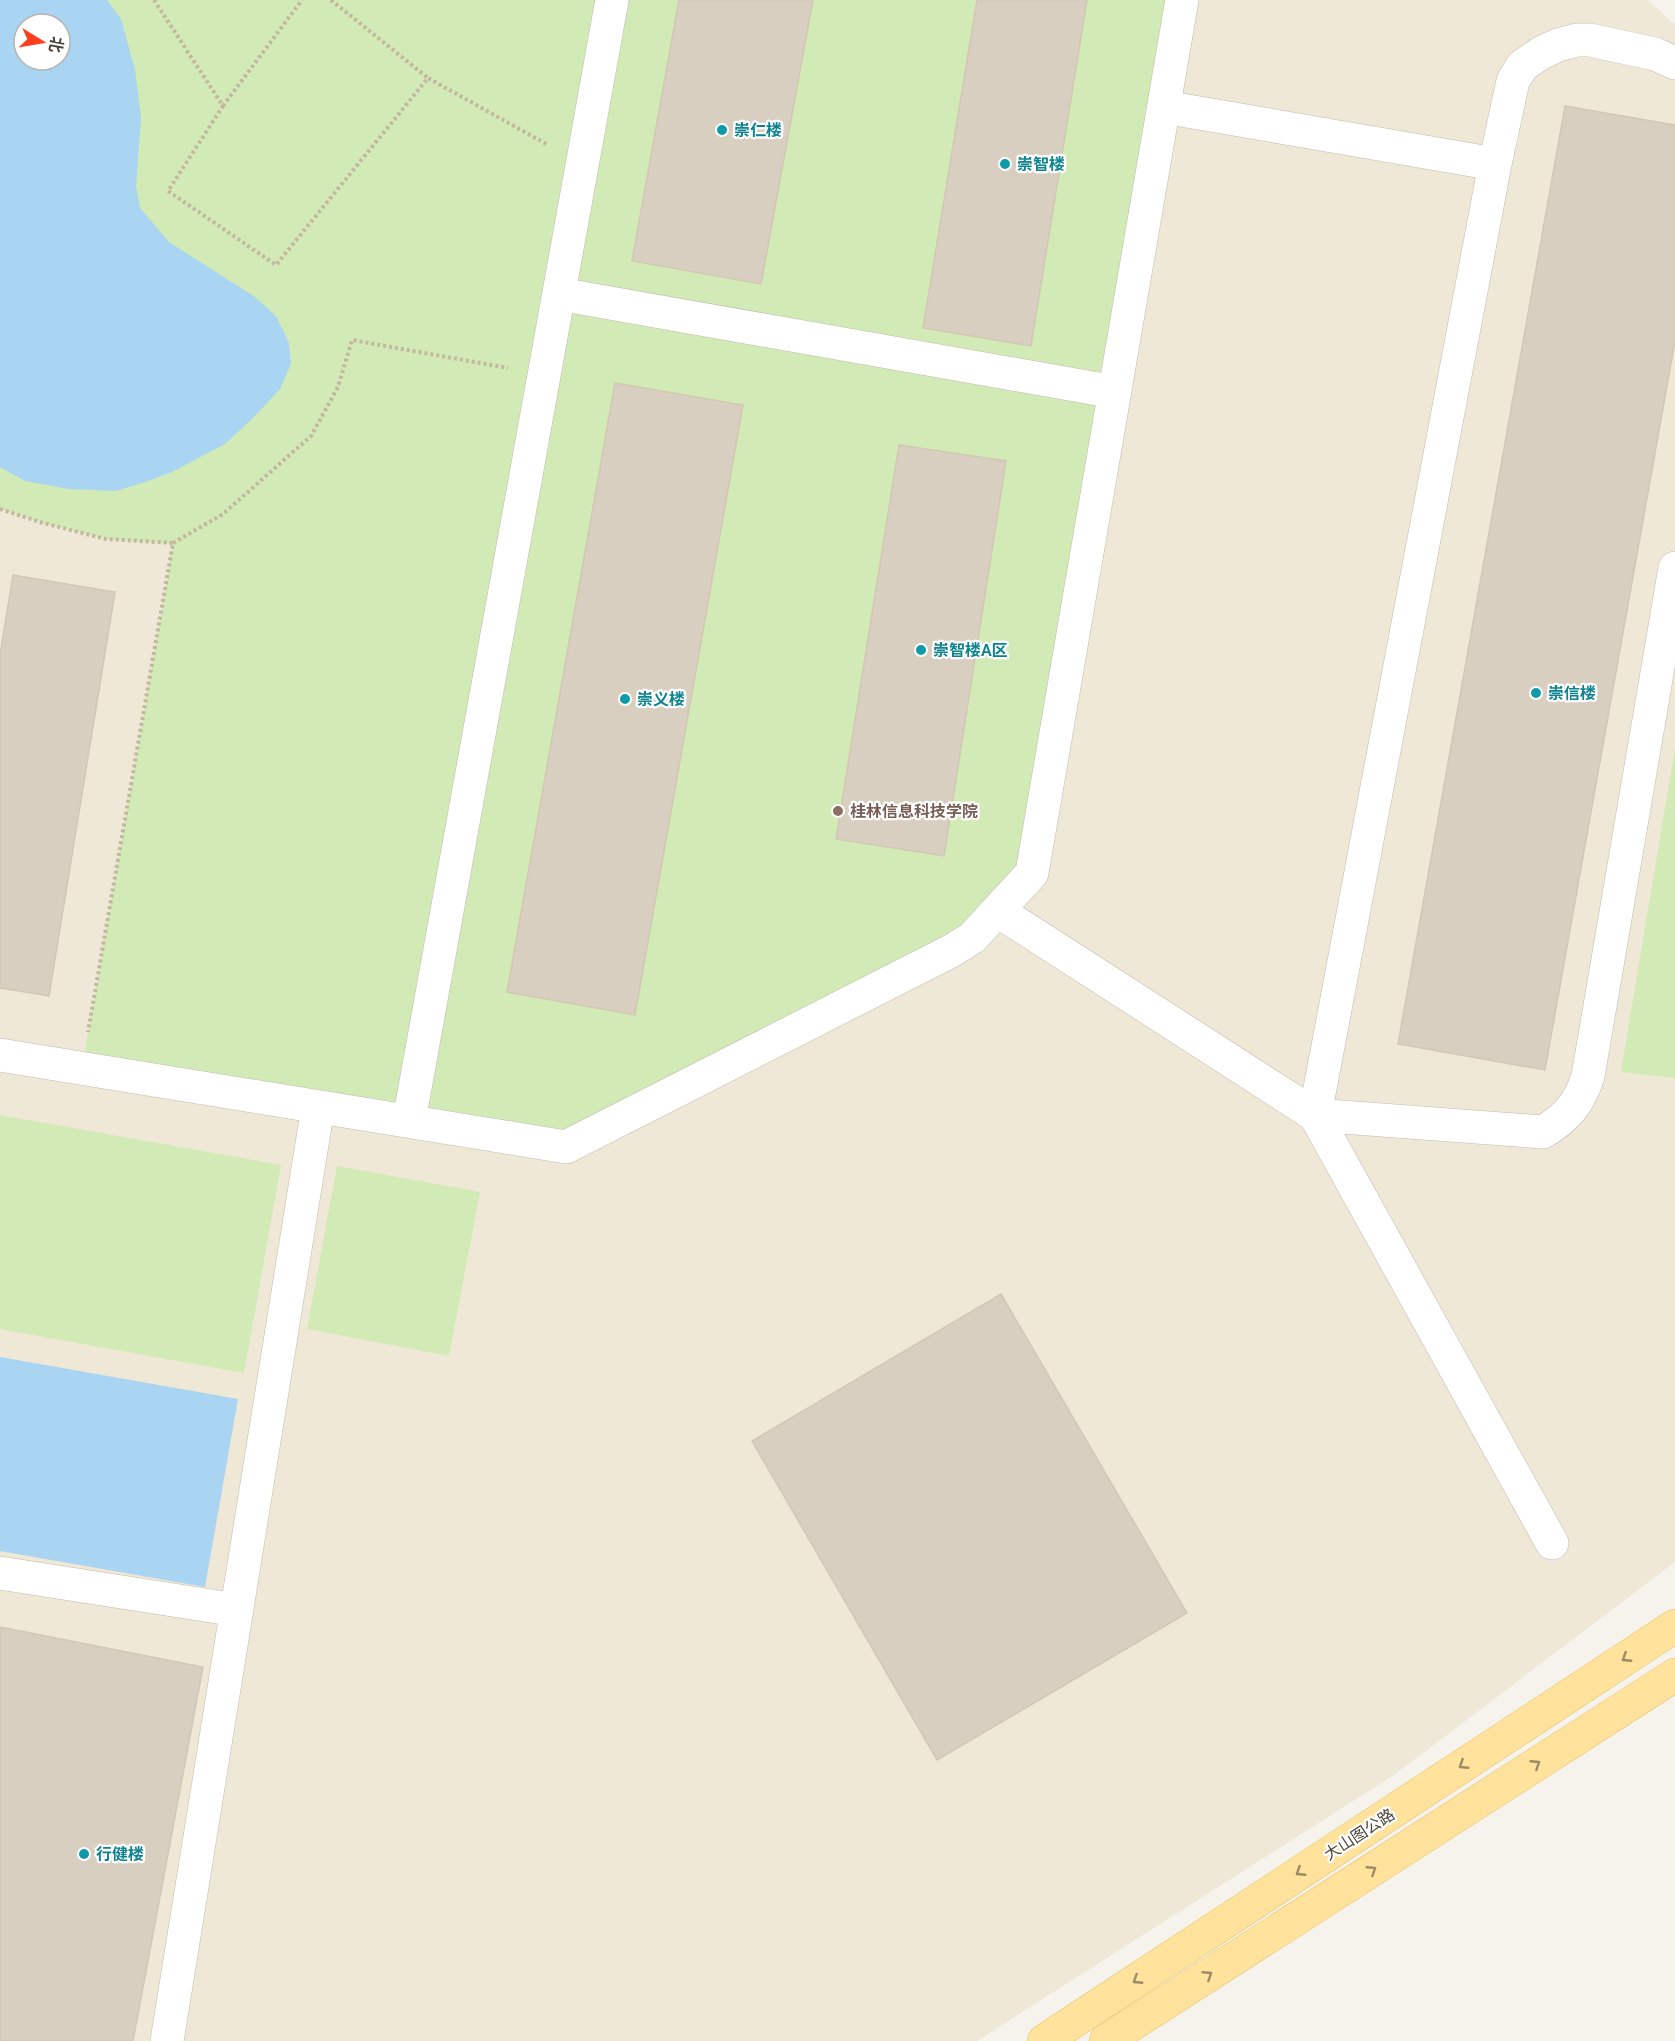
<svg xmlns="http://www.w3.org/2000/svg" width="1675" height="2041" viewBox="0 0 1675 2041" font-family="Raleway,'Noto Sans SC',sans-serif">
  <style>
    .education { fill: #efe8d6; fill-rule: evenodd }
    .green { fill: #d2eab5; fill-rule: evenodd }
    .water { fill: #a9d4f2; fill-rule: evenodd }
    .building { fill: #d8cfc1; stroke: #d3c7b4; stroke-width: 1.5 }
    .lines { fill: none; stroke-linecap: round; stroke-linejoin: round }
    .minor-casing { stroke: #c2bbae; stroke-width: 34 }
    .major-casing { stroke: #e6c16a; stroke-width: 34 }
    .path { stroke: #c4b79f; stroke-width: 4; stroke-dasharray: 3 3; stroke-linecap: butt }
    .minor { stroke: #fff; stroke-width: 33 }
    .major { stroke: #ffe39c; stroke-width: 33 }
    .oneway { stroke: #9c8c66 }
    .culture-dot { fill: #0f9aa8; stroke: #fff; stroke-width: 2 }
    .education-dot { fill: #8d6e63; stroke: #fff; stroke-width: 2 }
    .labels { text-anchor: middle; stroke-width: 4.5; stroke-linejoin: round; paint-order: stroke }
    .culture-label { font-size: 16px; font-weight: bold; fill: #0d838f; stroke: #fff; text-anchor: start }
    .education-label { font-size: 16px; font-weight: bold; fill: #785e54; stroke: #fff; text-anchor: start }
    .street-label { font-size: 16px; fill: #4b4439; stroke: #fff }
  </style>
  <rect width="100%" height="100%" fill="#f6f3ec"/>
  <path class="education" d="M 0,0 L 1648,0 L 1675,25 L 1675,1562 L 1394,1775 L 977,2041 L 0,2041 ZM 24,24 L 60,24 L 60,60 L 24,60 Z"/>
  <path class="green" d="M 0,0 L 1182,0 L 1032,873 L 972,938 L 566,1147 L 82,1068 L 173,544 L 106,539 L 43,523 L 0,509 ZM 24,24 L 60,24 L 60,60 L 24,60 Z
    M 1675,749 L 1675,1078 L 1621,1072 Z
    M 0,1115 L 281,1165 L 244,1373 L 0,1329 Z
    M 337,1166 L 480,1192 L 449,1356 L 307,1329 Z"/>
  <path class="water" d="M 0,0 L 107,0 L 121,19 L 135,70 L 141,118 L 136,187 L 140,208 L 169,242 L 255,297 L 276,316 L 289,343 L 291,364 L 280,389 L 253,418 L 225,444 L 172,472 L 145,482 L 116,491 L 69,489 L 25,481 L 0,467 ZM 24,24 L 60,24 L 60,60 L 24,60 Z
    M 0,1357 L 238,1399 L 205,1587 L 0,1551 Z"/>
  <path class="building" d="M 679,0 L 813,0 L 761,284 L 632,261 Z
    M 977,0 L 1087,0 L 1031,346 L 923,328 Z
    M 1565,106 L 1675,125 L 1675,341 L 1545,1070 L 1398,1044 Z
    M 615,383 L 743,405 L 635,1015 L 507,992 Z
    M 899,445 L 1006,461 L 944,856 L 836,839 Z
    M 13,575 L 115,592 L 49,996 L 0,988 L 0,655 Z
    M 1001,1294 L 1187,1613 L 937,1760 L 752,1441 Z
    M 0,1627 L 203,1667 L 133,2041 L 0,2041 Z"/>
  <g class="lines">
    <g class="minor-casing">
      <path id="minor" d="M 1675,63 L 1655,54 L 1590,40 L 1577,40 L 1558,45 L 1541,53 L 1522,66 L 1513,81 L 1495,164 L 1315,1115 L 1543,1132 C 1567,1118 1580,1102 1588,1076 L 1675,568
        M 1164,107 L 1495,164
        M 559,294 L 1115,392
        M 998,911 L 1315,1115 L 1552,1543
        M 0,1055 L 566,1147 L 951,951 L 972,938 L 1032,873 L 1182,0
        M 409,1121 L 612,0
        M 0,1573 L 237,1610
        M 167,2041 L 318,1107"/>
    </g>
    <g class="major-casing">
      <path id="major" d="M 1044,2041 L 1675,1626
        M 1106,2041 L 1675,1675"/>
    </g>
    <path class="path" d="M 154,0 L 223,106 L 168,191 L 276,265 L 428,78 L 548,145
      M 331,0 L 428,78
      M 223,106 L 302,0
      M 0,509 L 43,523 L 106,539 L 173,543 L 88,1032
      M 173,543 L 223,514 L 311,436 L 338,387 L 352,340 L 508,368"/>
    <use href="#minor" class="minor"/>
    <use href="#major" class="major"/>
  </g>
  <defs><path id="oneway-chevron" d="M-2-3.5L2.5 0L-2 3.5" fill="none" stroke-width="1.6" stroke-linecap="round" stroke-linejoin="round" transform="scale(1.5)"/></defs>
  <g class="oneway">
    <use href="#oneway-chevron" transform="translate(1626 1658) rotate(147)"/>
    <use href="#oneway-chevron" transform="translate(1536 1764) rotate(-33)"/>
    <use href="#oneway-chevron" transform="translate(1463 1765) rotate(147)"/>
    <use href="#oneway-chevron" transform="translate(1372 1870) rotate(-33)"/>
    <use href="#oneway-chevron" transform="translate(1300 1872) rotate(147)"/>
    <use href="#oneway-chevron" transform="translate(1208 1975) rotate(-33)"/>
    <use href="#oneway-chevron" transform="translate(1137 1980) rotate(147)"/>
  </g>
  <g class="culture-dot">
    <circle cx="722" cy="130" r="6"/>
    <circle cx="1005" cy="164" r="6"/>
    <circle cx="921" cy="650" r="6"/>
    <circle cx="1536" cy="693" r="6"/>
    <circle cx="625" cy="699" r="6"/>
    <circle cx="84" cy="1854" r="6"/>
  </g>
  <circle class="education-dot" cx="838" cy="811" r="6"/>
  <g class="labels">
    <g class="culture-label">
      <text x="734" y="136">崇仁楼</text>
      <text x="1017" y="170">崇智楼</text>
      <text x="933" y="656">崇智楼A区</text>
      <text x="1548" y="699">崇信楼</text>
      <text x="637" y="705">崇义楼</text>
      <text x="96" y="1860">行健楼</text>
    </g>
    <g class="education-label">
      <text x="850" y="817">桂林信息科技学院</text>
    </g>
    <g class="street-label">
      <text transform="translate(1359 1834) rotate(-33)" y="6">大山图公路</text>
    </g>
  </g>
  <g transform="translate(42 42) rotate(101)"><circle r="28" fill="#ffffff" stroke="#b7b4b0" stroke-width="1.5"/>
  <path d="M0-4.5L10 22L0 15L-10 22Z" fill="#fc3f1d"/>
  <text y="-9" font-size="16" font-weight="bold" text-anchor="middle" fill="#4b4439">北</text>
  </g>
</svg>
